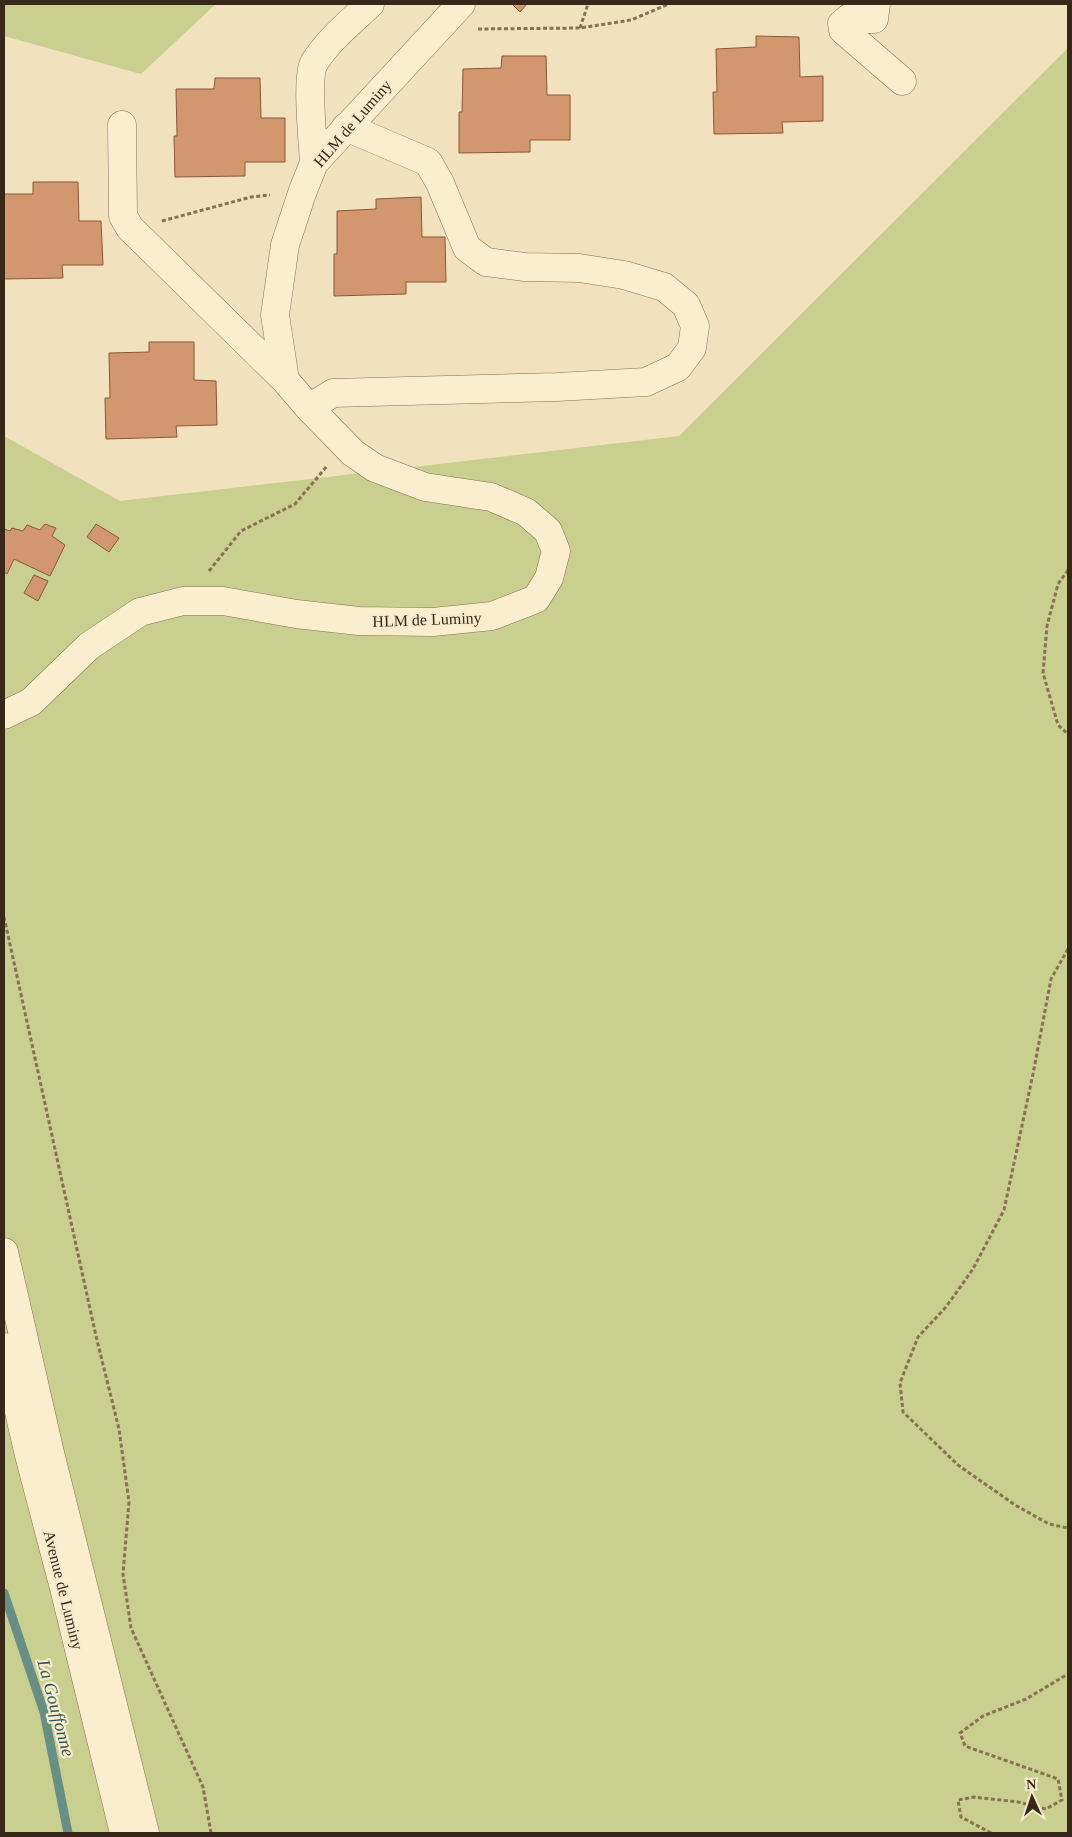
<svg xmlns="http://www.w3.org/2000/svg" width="1072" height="1837" viewBox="0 0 1072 1837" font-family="'Times New Roman',serif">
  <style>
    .green { fill: #c8cf8f }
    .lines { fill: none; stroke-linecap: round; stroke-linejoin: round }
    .stream { stroke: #678f85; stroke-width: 9 }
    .building { fill: #d2976e; stroke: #8a5838 }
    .minor-casing { stroke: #897054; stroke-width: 29 }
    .path { stroke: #897054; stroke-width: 3; stroke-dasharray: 4 2.5; stroke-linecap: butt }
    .minor { stroke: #fbeecf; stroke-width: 28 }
    .labels { text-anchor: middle; stroke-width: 4.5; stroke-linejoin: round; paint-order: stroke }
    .street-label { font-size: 16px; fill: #37281a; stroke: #f8ebcc }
    .water-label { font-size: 18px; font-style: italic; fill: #285855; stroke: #f8ebcc }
  </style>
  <rect width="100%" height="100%" fill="#f1e1bc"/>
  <path class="green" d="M 4,4 L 216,4 L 141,74 L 4,36 Z
    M 1068,48 L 1068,1833 L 4,1833 L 4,436 L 120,501 L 679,436 Z"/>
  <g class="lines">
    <path class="stream" d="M 4,1593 L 44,1712 L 68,1833"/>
  </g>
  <path class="building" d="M 512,4 L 527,4 L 520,12 Z
    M 756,36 L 799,37 L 800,77 L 823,76 L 823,121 L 782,122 L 783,133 L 714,134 L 713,92 L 717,92 L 716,49 L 756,47 Z
    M 502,56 L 546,56 L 547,95 L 570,95 L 570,140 L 530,140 L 530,152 L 459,153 L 459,112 L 462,112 L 463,69 L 501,68 Z
    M 215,78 L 260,78 L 261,118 L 285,118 L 285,162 L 245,162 L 245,176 L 175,177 L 174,136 L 177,136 L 176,89 L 214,89 Z
    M 33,182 L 78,182 L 79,221 L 101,221 L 103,265 L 62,265 L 63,278 L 4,279 L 4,194 L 33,194 Z
    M 421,197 L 422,237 L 445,237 L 446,282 L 406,282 L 406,294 L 334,296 L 334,254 L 337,254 L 337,211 L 376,209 L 376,199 Z
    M 149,342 L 194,342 L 194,380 L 216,381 L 217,425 L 176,426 L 177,437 L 106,439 L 105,398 L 110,398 L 109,353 L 149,352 Z
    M 45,524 L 56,528 L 52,536 L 65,545 L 50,576 L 14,559 L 7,574 L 4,572 L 4,529 L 10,531 L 12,528 L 23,531 L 27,525 L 40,530 Z
    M 96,524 L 119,538 L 109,552 L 87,537 Z
    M 34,575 L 48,581 L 38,601 L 24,593 Z"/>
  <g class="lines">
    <g class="minor-casing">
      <path id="minor" d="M 876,4 L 874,19 L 849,18 L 842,24 L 843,30 L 902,81
        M 122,125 L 123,216 L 130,228 L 285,380
        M 314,163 C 313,143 306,78 314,63 C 328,40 351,22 370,4
        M 309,408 L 333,393 L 557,387 L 646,382 L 678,367 L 692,348 L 695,326 L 686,305 L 664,287 L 624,275 L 579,268 L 525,267 L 486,262 L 467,248 L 440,183 L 428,162 L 346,127
        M 4,715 L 31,702 L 89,646 L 140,612 L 183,601 L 223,601 L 296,614 L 359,621 L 433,622 L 492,616 L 536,599 L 549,578 L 556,551 L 548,531 L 526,512 L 491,497 L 425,487 L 375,468 L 353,453 L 309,408 L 285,380 L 275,315 L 285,245 L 302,193 L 314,163 L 461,4
        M 4,1252 L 50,1453 L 145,1833
        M 4,1347 L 29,1455 L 64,1588 L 124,1833"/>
    </g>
    <path class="path" d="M 580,28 L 588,4
      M 478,29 L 580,28 L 631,20 L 669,4
      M 162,221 L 251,197 L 270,195
      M 1068,570 L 1058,584 L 1047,626 L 1043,673 L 1058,725 L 1068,734
      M 209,571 L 241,531 L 295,504 L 327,466
      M 4,917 L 96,1336 L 119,1429 L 129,1502 L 123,1574 L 131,1628 L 203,1787 L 211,1833
      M 1068,949 L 1051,979 L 1033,1074 L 1004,1210 L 973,1269 L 946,1307 L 918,1337 L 900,1383 L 903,1412 L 958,1465 L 1015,1505 L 1049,1524 L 1068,1528
      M 991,1833 L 961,1817 L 958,1800 L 974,1797 L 1018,1802 L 1046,1809 L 1062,1800 L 1058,1779 L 965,1746 L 960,1733 L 983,1716 L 1026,1699 L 1068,1674"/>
    <use href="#minor" class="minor"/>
  </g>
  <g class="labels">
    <g class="street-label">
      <text transform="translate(352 123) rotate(-49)" y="6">HLM de Luminy</text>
      <text transform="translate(427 619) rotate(-2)" y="6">HLM de Luminy</text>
      <text transform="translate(64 1590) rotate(76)" y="6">Avenue de Luminy</text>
    </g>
    <g class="water-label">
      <text transform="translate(56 1708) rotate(75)" y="6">La Gouffonne</text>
    </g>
  </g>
  <rect width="1072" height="1837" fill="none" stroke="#37281a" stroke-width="10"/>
  <g transform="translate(1032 1797) rotate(357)" stroke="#f8ebcc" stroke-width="4" paint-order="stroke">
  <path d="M0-4L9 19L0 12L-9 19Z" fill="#37281a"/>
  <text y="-8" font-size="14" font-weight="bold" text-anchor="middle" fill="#37281a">N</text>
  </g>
</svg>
